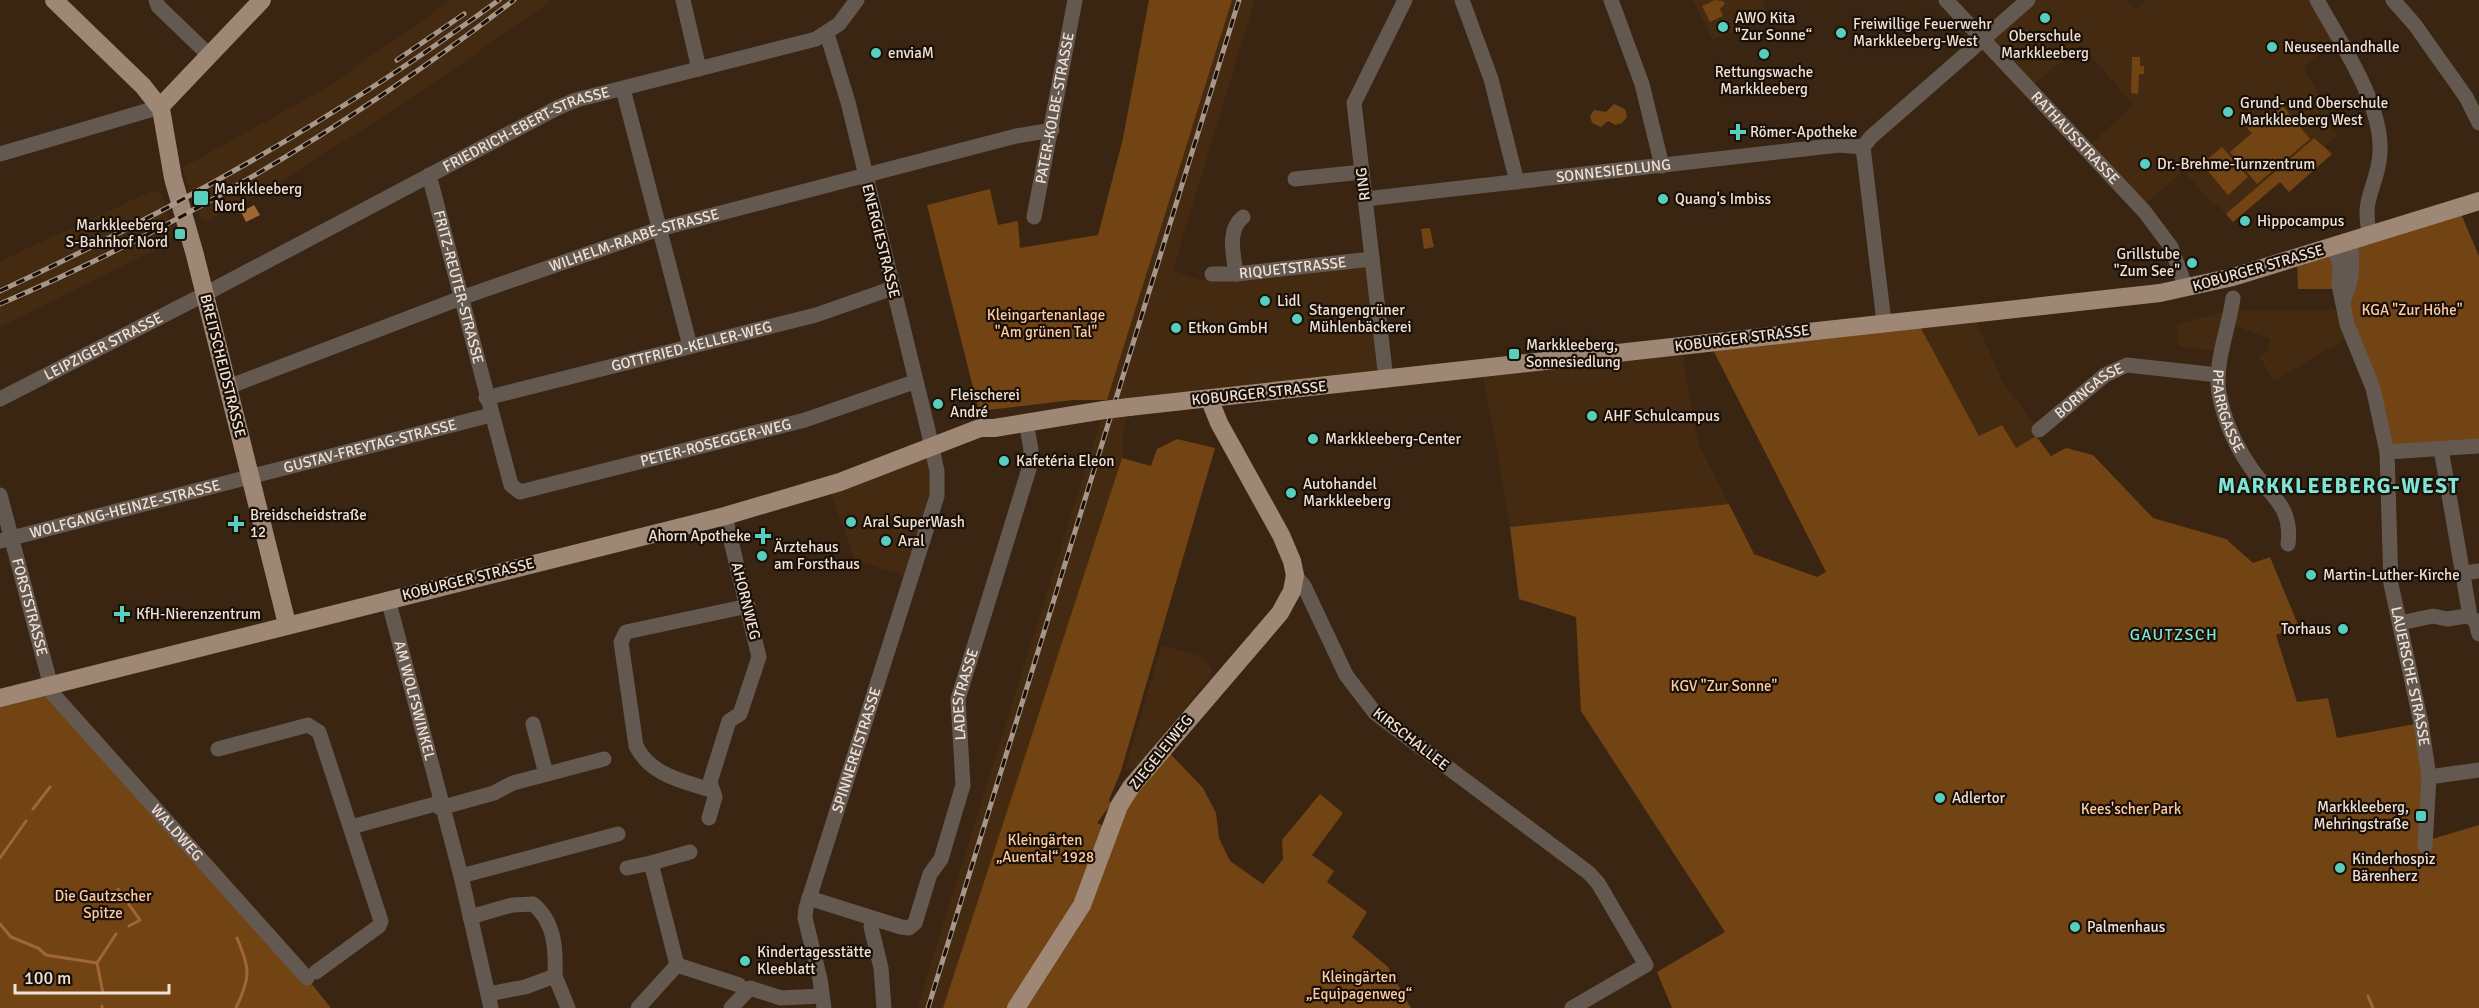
<svg xmlns="http://www.w3.org/2000/svg" width="2479" height="1008" viewBox="0 0 2479 1008" font-family="Signika,sans-serif">
  <style>
    .built { fill: #442a11 }
    .green { fill: #724313 }
    .water { fill: #9f6733 }
    .lines { fill: none; stroke-linecap: round; stroke-linejoin: round }
    .stream { stroke: #9f6733; stroke-width: 3 }
    .minor { stroke: #645951; stroke-width: 15 }
    .major { stroke: #9e8875; stroke-width: 18 }
    .rail-casing { stroke: #a89789; stroke-width: 5 }
    .rail { stroke: #1a1008; stroke-width: 3; stroke-dasharray: 9; stroke-linecap: butt }
    .major-bridge { stroke: #9e8875; stroke-width: 18 }
    .poi-dot { fill: #58cebf; stroke: #1a1008; stroke-width: 2 }
    .labels { text-anchor: middle; stroke-width: 4.5; stroke-linejoin: round; paint-order: stroke }
    .poi-label { font-size: 15px; fill: #efe1d6; stroke: #1a1008; text-anchor: start }
    .street-label { font-size: 15px; fill: #efe1d6; stroke: #1a1008 }
    .park-label { font-size: 15px; fill: #fdcba3; stroke: #1a1008 }
    .neighbourhood-label { font-size: 16px; letter-spacing: 1.5px; fill: #7de6d7; stroke: #1a1008 }
    .district-label { font-size: 21px; font-weight: bold; letter-spacing: 1.5px; fill: #7de6d7; stroke: #1a1008 }
  </style>
  <rect width="100%" height="100%" fill="#3a2512"/>
  <path class="built" d="M 451,0 L 552,0 L 414,97 L 264,192 L 207,221 L 200,218 L 182,168 L 324,89 Z
    M 1232,0 L 1255,0 L 1173,270 L 1203,281 L 1212,274 L 1372,259 L 1386,379 L 1129,407 L 1124,429 L 1122,458 L 943,1008 L 917,1008 Z
    M 1693,0 L 1762,0 L 1768,15 L 1713,40 Z
    M 2028,0 L 2127,0 L 2135,9 L 2146,0 L 2317,0 L 2338,38 L 2304,68 L 2330,113 L 2324,119 L 2338,134 L 2325,146 L 2332,154 L 2289,192 L 2280,182 L 2233,222 L 2217,204 L 2214,206 L 2184,171 L 2140,208 L 2085,149 L 2134,105 L 2081,45 L 2028,89 L 1983,40 Z
    M 154,190 L 162,195 L 173,232 L 168,243 L 0,327 L 0,261 Z
    M 2231,310 L 2345,310 L 2351,336 L 2274,381 L 2259,356 L 2267,351 L 2270,339 L 2230,324 L 2223,352 L 2178,346 L 2177,324 Z
    M 1972,312 L 2002,381 L 2039,430 L 2038,434 L 2016,449 L 1976,434 L 1916,319 Z
    M 1681,345 L 1698,443 L 1729,504 L 1510,527 L 1482,368 Z
    M 932,449 L 937,471 L 912,579 L 855,560 L 828,486 Z
    M 1162,645 L 1199,656 L 1211,667 L 1212,675 L 1138,765 L 1124,771 Z"/>
  <path class="green" d="M 1149,0 L 1232,0 L 1107,400 L 1073,400 L 979,411 L 927,205 L 990,189 L 998,225 L 1018,221 L 1020,248 L 1098,235 L 1123,138 Z
    M 1715,0 L 1723,1 L 1725,4 L 1720,9 L 1723,16 L 1710,22 L 1702,6 Z
    M 2132,57 L 2140,57 L 2140,66 L 2144,66 L 2144,74 L 2139,74 L 2138,94 L 2131,93 Z
    M 1614,104 L 1625,109 L 1627,117 L 1622,123 L 1615,125 L 1608,121 L 1601,127 L 1592,123 L 1590,116 L 1594,110 L 1606,112 Z
    M 2283,106 L 2310,139 L 2257,184 L 2230,152 L 2252,133 L 2247,128 L 2257,120 L 2261,125 Z
    M 2314,138 L 2332,154 L 2289,192 L 2280,182 L 2233,222 L 2226,214 Z
    M 2222,147 L 2248,177 L 2228,195 L 2202,164 Z
    M 2458,207 L 2479,256 L 2479,446 L 2387,452 L 2350,333 L 2350,241 Z
    M 1430,228 L 1434,247 L 1424,249 L 1421,229 Z
    M 2333,246 L 2341,289 L 2298,289 L 2297,257 Z
    M 1916,319 L 1979,436 L 2002,425 L 2016,448 L 2036,436 L 2051,456 L 2066,448 L 2093,455 L 2153,518 L 2226,539 L 2253,563 L 2270,557 L 2299,627 L 2276,635 L 2297,702 L 2328,698 L 2337,738 L 2421,723 L 2432,839 L 2479,825 L 2479,1008 L 1672,1008 L 1657,972 L 1725,932 L 1581,711 L 1576,617 L 1519,599 L 1510,527 L 1729,504 L 1754,554 L 1817,577 L 1826,572 L 1709,342 Z
    M 1177,439 L 1215,448 L 1121,771 L 1109,800 L 1111,804 L 1097,823 L 1104,826 L 1086,883 L 1009,1008 L 943,1008 L 1122,458 L 1151,466 L 1157,449 Z
    M 53,694 L 307,978 L 331,1008 L 0,1008 L 0,707 Z
    M 1164,747 L 1203,788 L 1216,813 L 1219,838 L 1230,861 L 1263,884 L 1283,859 L 1282,840 L 1320,794 L 1343,813 L 1312,855 L 1334,871 L 1327,882 L 1367,912 L 1352,937 L 1388,967 L 1411,1008 L 1016,1008 L 1082,905 L 1119,806 Z"/>
  <path class="water" d="M 254,205 L 260,215 L 246,222 L 241,212 Z"/>
  <g class="lines">
    <path class="stream" d="M 33,809 L 50,787
      M 0,858 L 26,821
      M 118,889 L 140,920 L 129,926
      M 0,924 L 11,937 L 38,948 L 46,955 L 97,963 L 103,993
      M 97,963 L 116,934
      M 2368,996 L 2373,1008
      M 102,1008 L 102,1006
      M 236,1008 C 251,976 250,970 237,938"/>
    <g class="minor">
      <path d="M 156,0 L 158,6 L 210,56"/>
      <path d="M 683,0 L 699,69"/>
      <path d="M 1462,0 L 1491,79 L 1517,182"/>
      <path d="M 1611,0 L 1642,84 L 1662,166"/>
      <path id="s1" d="M 1946,0 L 2144,211 L 2171,247 L 2186,288"/>
      <path d="M 2317,0 C 2340,42 2383,104 2380,153 C 2378,187 2360,197 2370,235"/>
      <path d="M 2393,0 L 2415,25 L 2466,97 L 2479,123"/>
      <path d="M 623,89 L 690,346"/>
      <path d="M 0,154 L 160,107"/>
      <path id="s2" d="M 429,175 L 511,485 L 520,492 L 805,420 L 914,382"/>
      <path d="M 1295,179 L 1362,172"/>
      <path id="s3" d="M 1365,199 L 1839,145 L 1863,147"/>
      <path id="s4" d="M 1034,217 L 1075,0"/>
      <path id="s5" d="M 2333,246 L 2340,264 L 2339,285 L 2347,324 L 2373,388 L 2387,452 L 2391,584 L 2421,723 L 2429,777 L 2425,846"/>
      <path id="s6" d="M 1212,274 L 1236,274 L 1372,259"/>
      <path d="M 1236,274 C 1234,256 1226,231 1243,217"/>
      <path id="s7" d="M 2233,298 C 2229,328 2214,363 2219,393 C 2224,420 2234,443 2249,465 C 2268,495 2293,504 2288,544"/>
      <path d="M 2344,299 C 2353,279 2353,262 2350,241"/>
      <path d="M 1884,322 L 1863,147 L 1871,137 L 2028,0"/>
      <path d="M 1386,379 L 1354,103 L 1405,0"/>
      <path id="s8" d="M 228,387 L 461,298 L 659,229 L 1016,136 L 1052,130"/>
      <path id="s9" d="M 486,398 L 816,315 L 893,288"/>
      <path id="s10" d="M 0,399 L 205,294 L 557,108 L 576,100 L 816,39 L 839,24 L 857,0"/>
      <path id="s11" d="M 2039,430 L 2105,375 L 2127,365 L 2218,375"/>
      <path d="M 2387,452 L 2479,446"/>
      <path id="s12" d="M 0,495 L 53,694 L 307,978"/>
      <path id="s13" d="M 0,541 L 491,415"/>
      <path d="M 2464,573 L 2479,571"/>
      <path d="M 1295,575 L 1304,586 L 1346,675 L 1375,713 L 1589,873 L 1598,883 L 1646,965 L 1572,1008"/>
      <path id="s14" d="M 388,599 L 461,876 L 491,1008"/>
      <path d="M 2467,616 L 2475,620 L 2479,634"/>
      <path d="M 2400,623 L 2433,616 L 2447,619 L 2467,616 L 2469,610 L 2441,449"/>
      <path d="M 533,724 L 546,774"/>
      <path d="M 218,749 L 308,725 L 319,732 L 381,921 L 379,926 L 316,972"/>
      <path d="M 2429,777 L 2479,770"/>
      <path d="M 713,791 C 684,781 651,776 636,746 L 621,642 L 626,632 L 748,606"/>
      <path d="M 440,808 L 494,793 L 513,783 L 604,759"/>
      <path d="M 709,818 L 715,797 L 710,782 L 729,721 L 740,714 L 759,657 L 725,516"/>
      <path d="M 351,827 L 439,803"/>
      <path d="M 651,863 L 690,852"/>
      <path d="M 627,868 L 651,863 L 677,965 L 638,1008"/>
      <path d="M 461,876 L 618,834"/>
      <path id="s15" d="M 809,898 L 901,927 L 909,928 L 915,923 L 930,874 L 941,859 L 963,785 L 958,699 L 1029,469 L 1031,449 L 1026,422"/>
      <path d="M 470,917 L 512,905 L 533,904 C 555,922 556,949 555,976 L 525,987 L 488,994"/>
      <path d="M 873,919 L 871,927 L 881,968 L 884,1008"/>
      <path d="M 677,965 L 739,985"/>
      <path d="M 555,976 L 568,1008"/>
      <path d="M 731,1008 L 750,988 L 781,998 L 822,996"/>
      <path id="s16" d="M 824,1008 L 820,979 L 805,918 L 806,908 L 937,496 L 937,471 L 928,430 L 848,102 L 827,34"/>
    </g>
    <path class="major" d="M 54,0 L 143,86 L 161,109 L 173,178 L 195,255 L 287,624
      M 160,107 L 262,0
      M 1129,407 L 2160,293 L 2233,277 L 2479,201
      M 0,698 L 725,516 L 840,482 L 980,428 L 994,428 L 1104,410
      M 1016,1008 L 1082,905 L 1119,806 L 1131,787 L 1280,613 L 1292,591 L 1295,575 L 1292,561 L 1281,535 L 1219,423 L 1209,398"/>
    <g class="rail-casing">
      <path id="rail" d="M 397,60 L 464,14
        M 0,291 C 174,210 344,114 499,0
        M 0,304 C 185,225 355,122 514,0
        M 928,1008 L 1239,0"/>
    </g>
    <use href="#rail" class="rail"/>
    <path class="major-bridge" d="M 1104,410 L 1129,407"/>
  </g>
  <g class="poi-dot">
    <circle cx="2045" cy="18" r="6"/>
    <circle cx="1723" cy="27" r="6"/>
    <circle cx="1841" cy="33" r="6"/>
    <circle cx="2272" cy="47" r="6"/>
    <circle cx="876" cy="53" r="6"/>
    <circle cx="1764" cy="54" r="6"/>
    <circle cx="2228" cy="112" r="6"/>
    <path d="M1735 123h6v6h6v6h-6v6h-6v-6h-6v-6h6z"/>
    <circle cx="2145" cy="164" r="6"/>
    <rect x="193" y="190" width="16" height="16" rx="3"/>
    <circle cx="1663" cy="199" r="6"/>
    <circle cx="2245" cy="221" r="6"/>
    <rect x="174" y="228" width="12" height="12" rx="3"/>
    <circle cx="2192" cy="263" r="6"/>
    <circle cx="1265" cy="301" r="6"/>
    <circle cx="1297" cy="319" r="6"/>
    <circle cx="1176" cy="328" r="6"/>
    <rect x="1508" y="348" width="12" height="12" rx="3"/>
    <circle cx="938" cy="404" r="6"/>
    <circle cx="1592" cy="416" r="6"/>
    <circle cx="1313" cy="439" r="6"/>
    <circle cx="1004" cy="461" r="6"/>
    <circle cx="1291" cy="493" r="6"/>
    <circle cx="851" cy="522" r="6"/>
    <path d="M233 515h6v6h6v6h-6v6h-6v-6h-6v-6h6z"/>
    <path d="M760 527h6v6h6v6h-6v6h-6v-6h-6v-6h6z"/>
    <circle cx="886" cy="541" r="6"/>
    <circle cx="762" cy="556" r="6"/>
    <circle cx="2311" cy="575" r="6"/>
    <path d="M119 605h6v6h6v6h-6v6h-6v-6h-6v-6h6z"/>
    <circle cx="2343" cy="629" r="6"/>
    <circle cx="1940" cy="798" r="6"/>
    <rect x="2415" y="810" width="12" height="12" rx="3"/>
    <circle cx="2340" cy="868" r="6"/>
    <circle cx="2075" cy="927" r="6"/>
    <circle cx="745" cy="961" r="6"/>
  </g>
  <g class="labels">
    <g class="poi-label">
      <text x="1735" y="23">AWO Kita<tspan x="1735" dy="17">"Zur Sonne“</tspan></text>
      <text x="1853" y="29">Freiwillige Feuerwehr<tspan x="1853" dy="17">Markkleeberg-West</tspan></text>
      <text x="2045" y="41" text-anchor="middle">Oberschule<tspan x="2045" dy="17">Markkleeberg</tspan></text>
      <text x="2284" y="52">Neuseenlandhalle</text>
      <text x="888" y="58">enviaM</text>
      <text x="1764" y="77" text-anchor="middle">Rettungswache<tspan x="1764" dy="17">Markkleeberg</tspan></text>
      <text x="2240" y="108">Grund- und Oberschule<tspan x="2240" dy="17">Markkleeberg West</tspan></text>
      <text x="1750" y="137">Römer-Apotheke</text>
      <text x="2157" y="169">Dr.-Brehme-Turnzentrum</text>
      <text x="214" y="194">Markkleeberg<tspan x="214" dy="17">Nord</tspan></text>
      <text x="1675" y="204">Quang's Imbiss</text>
      <text x="2257" y="226">Hippocampus</text>
      <text x="168" y="230" text-anchor="end">Markkleeberg,<tspan x="168" dy="17">S-Bahnhof Nord</tspan></text>
      <text x="2180" y="259" text-anchor="end">Grillstube<tspan x="2180" dy="17">"Zum See"</tspan></text>
      <text x="1277" y="306">Lidl</text>
      <text x="1309" y="315">Stangengrüner<tspan x="1309" dy="17">Mühlenbäckerei</tspan></text>
      <text x="1188" y="333">Etkon GmbH</text>
      <text x="1526" y="350">Markkleeberg,<tspan x="1526" dy="17">Sonnesiedlung</tspan></text>
      <text x="950" y="400">Fleischerei<tspan x="950" dy="17">André</tspan></text>
      <text x="1604" y="421">AHF Schulcampus</text>
      <text x="1325" y="444">Markkleeberg-Center</text>
      <text x="1016" y="466">Kafetéria Eleon</text>
      <text x="1303" y="489">Autohandel<tspan x="1303" dy="17">Markkleeberg</tspan></text>
      <text x="250" y="520">Breidscheidstraße<tspan x="250" dy="17">12</tspan></text>
      <text x="863" y="527">Aral SuperWash</text>
      <text x="751" y="541" text-anchor="end">Ahorn Apotheke</text>
      <text x="898" y="546">Aral</text>
      <text x="774" y="552">Ärztehaus<tspan x="774" dy="17">am Forsthaus</tspan></text>
      <text x="2323" y="580">Martin-Luther-Kirche</text>
      <text x="136" y="619">KfH-Nierenzentrum</text>
      <text x="2331" y="634" text-anchor="end">Torhaus</text>
      <text x="1952" y="803">Adlertor</text>
      <text x="2409" y="812" text-anchor="end">Markkleeberg,<tspan x="2409" dy="17">Mehringstraße</tspan></text>
      <text x="2352" y="864">Kinderhospiz<tspan x="2352" dy="17">Bärenherz</tspan></text>
      <text x="2087" y="932">Palmenhaus</text>
      <text x="757" y="957">Kindertagesstätte<tspan x="757" dy="17">Kleeblatt</tspan></text>
    </g>
    <g class="street-label">
      <text dy="5" stroke="none"><textPath href="#s4" startOffset="111">PATER-KOLBE-STRASSE</textPath></text>
      <text dy="5" stroke="none"><textPath href="#s10" startOffset="592">FRIEDRICH-EBERT-STRASSE</textPath></text>
      <text dy="5" stroke="none"><textPath href="#s1" startOffset="189">RATHAUSSTRASSE</textPath></text>
      <text dy="5" stroke="none"><textPath href="#s3" startOffset="250">SONNESIEDLUNG</textPath></text>
      <text transform="translate(1363 184) rotate(-97)" y="5">RING</text>
      <text dy="5" stroke="none"><textPath href="#s8" startOffset="432">WILHELM-RAABE-STRASSE</textPath></text>
      <text transform="translate(881 241) rotate(76)" y="5">ENERGIESTRASSE</text>
      <text dy="5" stroke="none"><textPath href="#s6" startOffset="81">RIQUETSTRASSE</textPath></text>
      <text transform="translate(2258 268) rotate(-16)" y="5">KOBURGER STRASSE</text>
      <text dy="5" stroke="none"><textPath href="#s2" startOffset="116">FRITZ-REUTER-STRASSE</textPath></text>
      <text transform="translate(1742 338) rotate(-7)" y="5">KOBURGER STRASSE</text>
      <text dy="5" stroke="none"><textPath href="#s10" startOffset="116">LEIPZIGER STRASSE</textPath></text>
      <text dy="5" stroke="none"><textPath href="#s9" startOffset="212">GOTTFRIED-KELLER-WEG</textPath></text>
      <text transform="translate(223 366) rotate(76)" y="5">BREITSCHEIDSTRASSE</text>
      <text dy="5" stroke="none"><textPath href="#s11" startOffset="64">BORNGASSE</textPath></text>
      <text transform="translate(1259 393) rotate(-6)" y="5">KOBURGER STRASSE</text>
      <text dy="5" stroke="none"><textPath href="#s7" startOffset="116">PFARRGASSE</textPath></text>
      <text dy="5" stroke="none"><textPath href="#s2" startOffset="534">PETER-ROSEGGER-WEG</textPath></text>
      <text dy="5" stroke="none"><textPath href="#s13" startOffset="382">GUSTAV-FREYTAG-STRASSE</textPath></text>
      <text dy="5" stroke="none"><textPath href="#s13" startOffset="129">WOLFGANG-HEINZE-STRASSE</textPath></text>
      <text transform="translate(468 579) rotate(-14)" y="5">KOBURGER STRASSE</text>
      <text transform="translate(746 601) rotate(76)" y="5">AHORNWEG</text>
      <text dy="5" stroke="none"><textPath href="#s12" startOffset="116">FORSTSTRASSE</textPath></text>
      <text dy="5" stroke="none"><textPath href="#s5" startOffset="441">LAUERSCHE STRASSE</textPath></text>
      <text dy="5" stroke="none"><textPath href="#s15" startOffset="351">LADESTRASSE</textPath></text>
      <text dy="5" stroke="none"><textPath href="#s14" startOffset="105">AM WOLFSWINKEL</textPath></text>
      <text transform="translate(1411 739) rotate(38)" y="5">KIRSCHALLEE</text>
      <text dy="5" stroke="none"><textPath href="#s16" startOffset="268">SPINNEREISTRASSE</textPath></text>
      <text transform="translate(1161 752) rotate(-51)" y="5">ZIEGELEIWEG</text>
      <text dy="5" stroke="none"><textPath href="#s12" startOffset="392">WALDWEG</textPath></text>
    </g>
    <g class="park-label">
      <text x="2412" y="315">KGA "Zur Höhe"</text>
      <text x="1046" y="320">Kleingartenanlage<tspan x="1046" dy="17">"Am grünen Tal"</tspan></text>
      <text x="1724" y="691">KGV "Zur Sonne"</text>
      <text x="2131" y="814">Kees'scher Park</text>
      <text x="1045" y="845">Kleingärten<tspan x="1045" dy="17">„Auental“ 1928</tspan></text>
      <text x="103" y="901">Die Gautzscher<tspan x="103" dy="17">Spitze</tspan></text>
      <text x="1359" y="982">Kleingärten<tspan x="1359" dy="17">„Equipagenweg“</tspan></text>
    </g>
    <g class="neighbourhood-label">
      <text x="2174" y="640">GAUTZSCH</text>
    </g>
    <g class="district-label">
      <text x="2339" y="493">MARKKLEEBERG-WEST</text>
    </g>
  </g>
  <path d="M15 984v9h154v-9" fill="none" stroke="#efe1d6" stroke-width="3"/>
  <text x="24" y="984" font-size="18" fill="#efe1d6" stroke="#1a1008" stroke-width="4.5" paint-order="stroke">100 m</text>
</svg>
